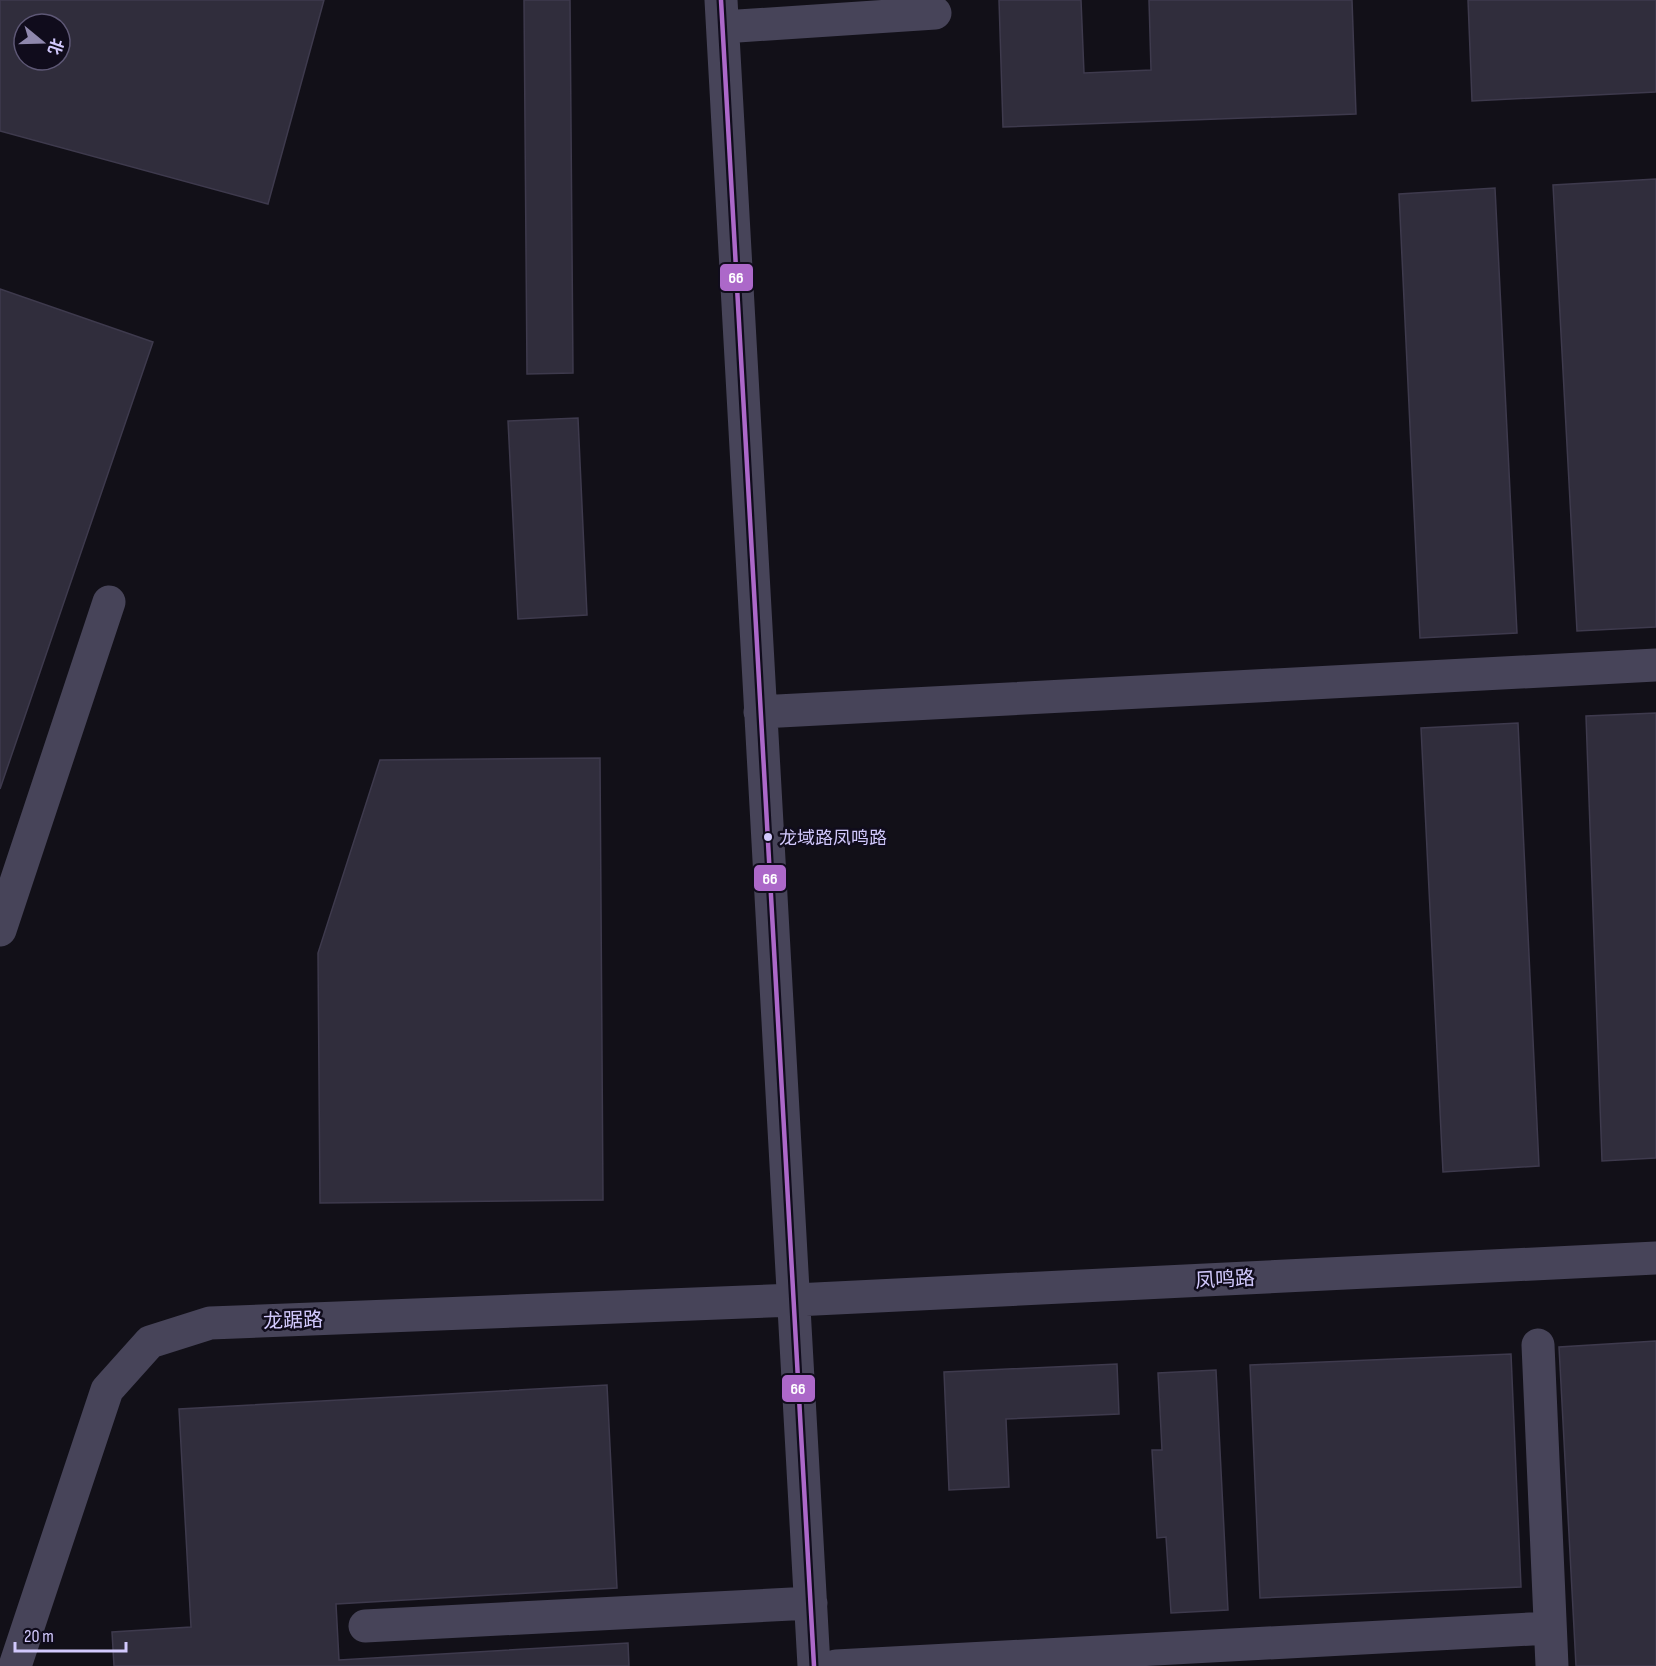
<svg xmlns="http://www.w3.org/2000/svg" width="1656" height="1666" viewBox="0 0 1656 1666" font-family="'Sofia Sans Condensed','Noto Sans SC',sans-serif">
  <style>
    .building { fill: #302d3c; stroke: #3e3a4d; stroke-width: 1.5; fill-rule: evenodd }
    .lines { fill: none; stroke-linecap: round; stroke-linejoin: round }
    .minor { stroke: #474459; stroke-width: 33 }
    .bus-1-casing { stroke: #100c1c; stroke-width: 9 }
    .bus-1 { stroke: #ac68c9; stroke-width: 4.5 }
    .bus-dot { fill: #d2c9fd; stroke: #100c1c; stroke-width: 2 }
    .labels { text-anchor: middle; stroke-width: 5; stroke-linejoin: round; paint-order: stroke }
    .bus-label { font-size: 18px; fill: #d2c9fd; stroke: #100c1c; text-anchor: start }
    .street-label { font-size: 20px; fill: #d2c9fd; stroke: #100c1c }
    .line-badge { stroke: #100c1c; stroke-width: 2 }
    .badge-label { font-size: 16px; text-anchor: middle; font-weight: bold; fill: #fff }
  </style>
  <rect width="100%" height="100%" fill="#121018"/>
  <path class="building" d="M 0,0 L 324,0 L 268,204 L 0,131 ZM 24,24 L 60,24 L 60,60 L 24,60 Z
    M 524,0 L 570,0 L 573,373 L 527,374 Z
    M 999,0 L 1081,0 L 1084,73 L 1151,70 L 1149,0 L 1352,0 L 1356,114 L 1003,127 Z
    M 1468,0 L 1656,0 L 1656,92 L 1472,101 Z
    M 1656,179 L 1656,627 L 1577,631 L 1553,185 Z
    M 1495,188 L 1517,633 L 1420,638 L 1399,194 Z
    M 0,289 L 153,342 L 0,789 Z
    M 578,418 L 587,615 L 518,619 L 508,421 Z
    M 1656,713 L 1656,1158 L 1602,1161 L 1586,716 Z
    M 1518,723 L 1539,1166 L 1443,1172 L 1421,728 Z
    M 600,758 L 603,1200 L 320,1203 L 318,953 L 380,760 Z
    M 1656,1341 L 1656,1666 L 1576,1666 L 1559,1347 Z
    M 1511,1354 L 1521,1587 L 1260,1598 L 1250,1365 Z
    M 1117,1364 L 1119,1414 L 1006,1419 L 1009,1487 L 949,1490 L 944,1372 Z
    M 1216,1370 L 1228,1610 L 1171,1613 L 1166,1537 L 1157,1538 L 1152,1450 L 1162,1450 L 1158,1373 Z
    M 607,1385 L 617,1588 L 336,1604 L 339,1660 L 628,1643 L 629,1666 L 114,1666 L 112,1632 L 191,1627 L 179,1409 Z"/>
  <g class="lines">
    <path class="minor" d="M 721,0 L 814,1666
      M 723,27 L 935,13
      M 760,712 L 1656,665
      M 0,930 L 109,602
      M 1538,1345 L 1552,1666
      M 365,1626 L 811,1603
      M 15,1666 L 107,1390 L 150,1342 L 210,1323 L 795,1300 L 1656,1258
      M 836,1666 L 1550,1628"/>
    <g class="bus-1-casing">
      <path id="bus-1" d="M 721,0 L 814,1666"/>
    </g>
    <use href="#bus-1" class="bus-1"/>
  </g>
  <circle class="bus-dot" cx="768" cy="837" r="5"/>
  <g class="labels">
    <g class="bus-label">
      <text x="779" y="844">龙域路凤鸣路</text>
    </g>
    <g class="street-label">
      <text transform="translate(1225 1279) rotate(-3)" y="7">凤鸣路</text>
      <text transform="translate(293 1320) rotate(-2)" y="7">龙踞路</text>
    </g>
  </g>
  <g class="line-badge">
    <rect x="719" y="263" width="35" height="29" rx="6" fill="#ac68c9"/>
    <rect x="753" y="864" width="34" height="28" rx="6" fill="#ac68c9"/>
    <rect x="781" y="1374" width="35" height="29" rx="6" fill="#ac68c9"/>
  </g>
  <g class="badge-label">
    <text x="736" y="283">66</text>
    <text x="770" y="884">66</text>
    <text x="798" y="1394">66</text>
  </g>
  <g transform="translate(42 42) rotate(109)"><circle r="28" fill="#100c1c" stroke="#5e5876" stroke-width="1.5"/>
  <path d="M0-4.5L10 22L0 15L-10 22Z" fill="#8f88ad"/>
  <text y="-9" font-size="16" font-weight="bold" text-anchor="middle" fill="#d2c9fd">北</text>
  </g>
  <path d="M15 1642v9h111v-9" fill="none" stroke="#d2c9fd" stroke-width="3"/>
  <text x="24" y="1642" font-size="18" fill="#d2c9fd" stroke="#100c1c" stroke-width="4.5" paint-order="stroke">20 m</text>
</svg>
